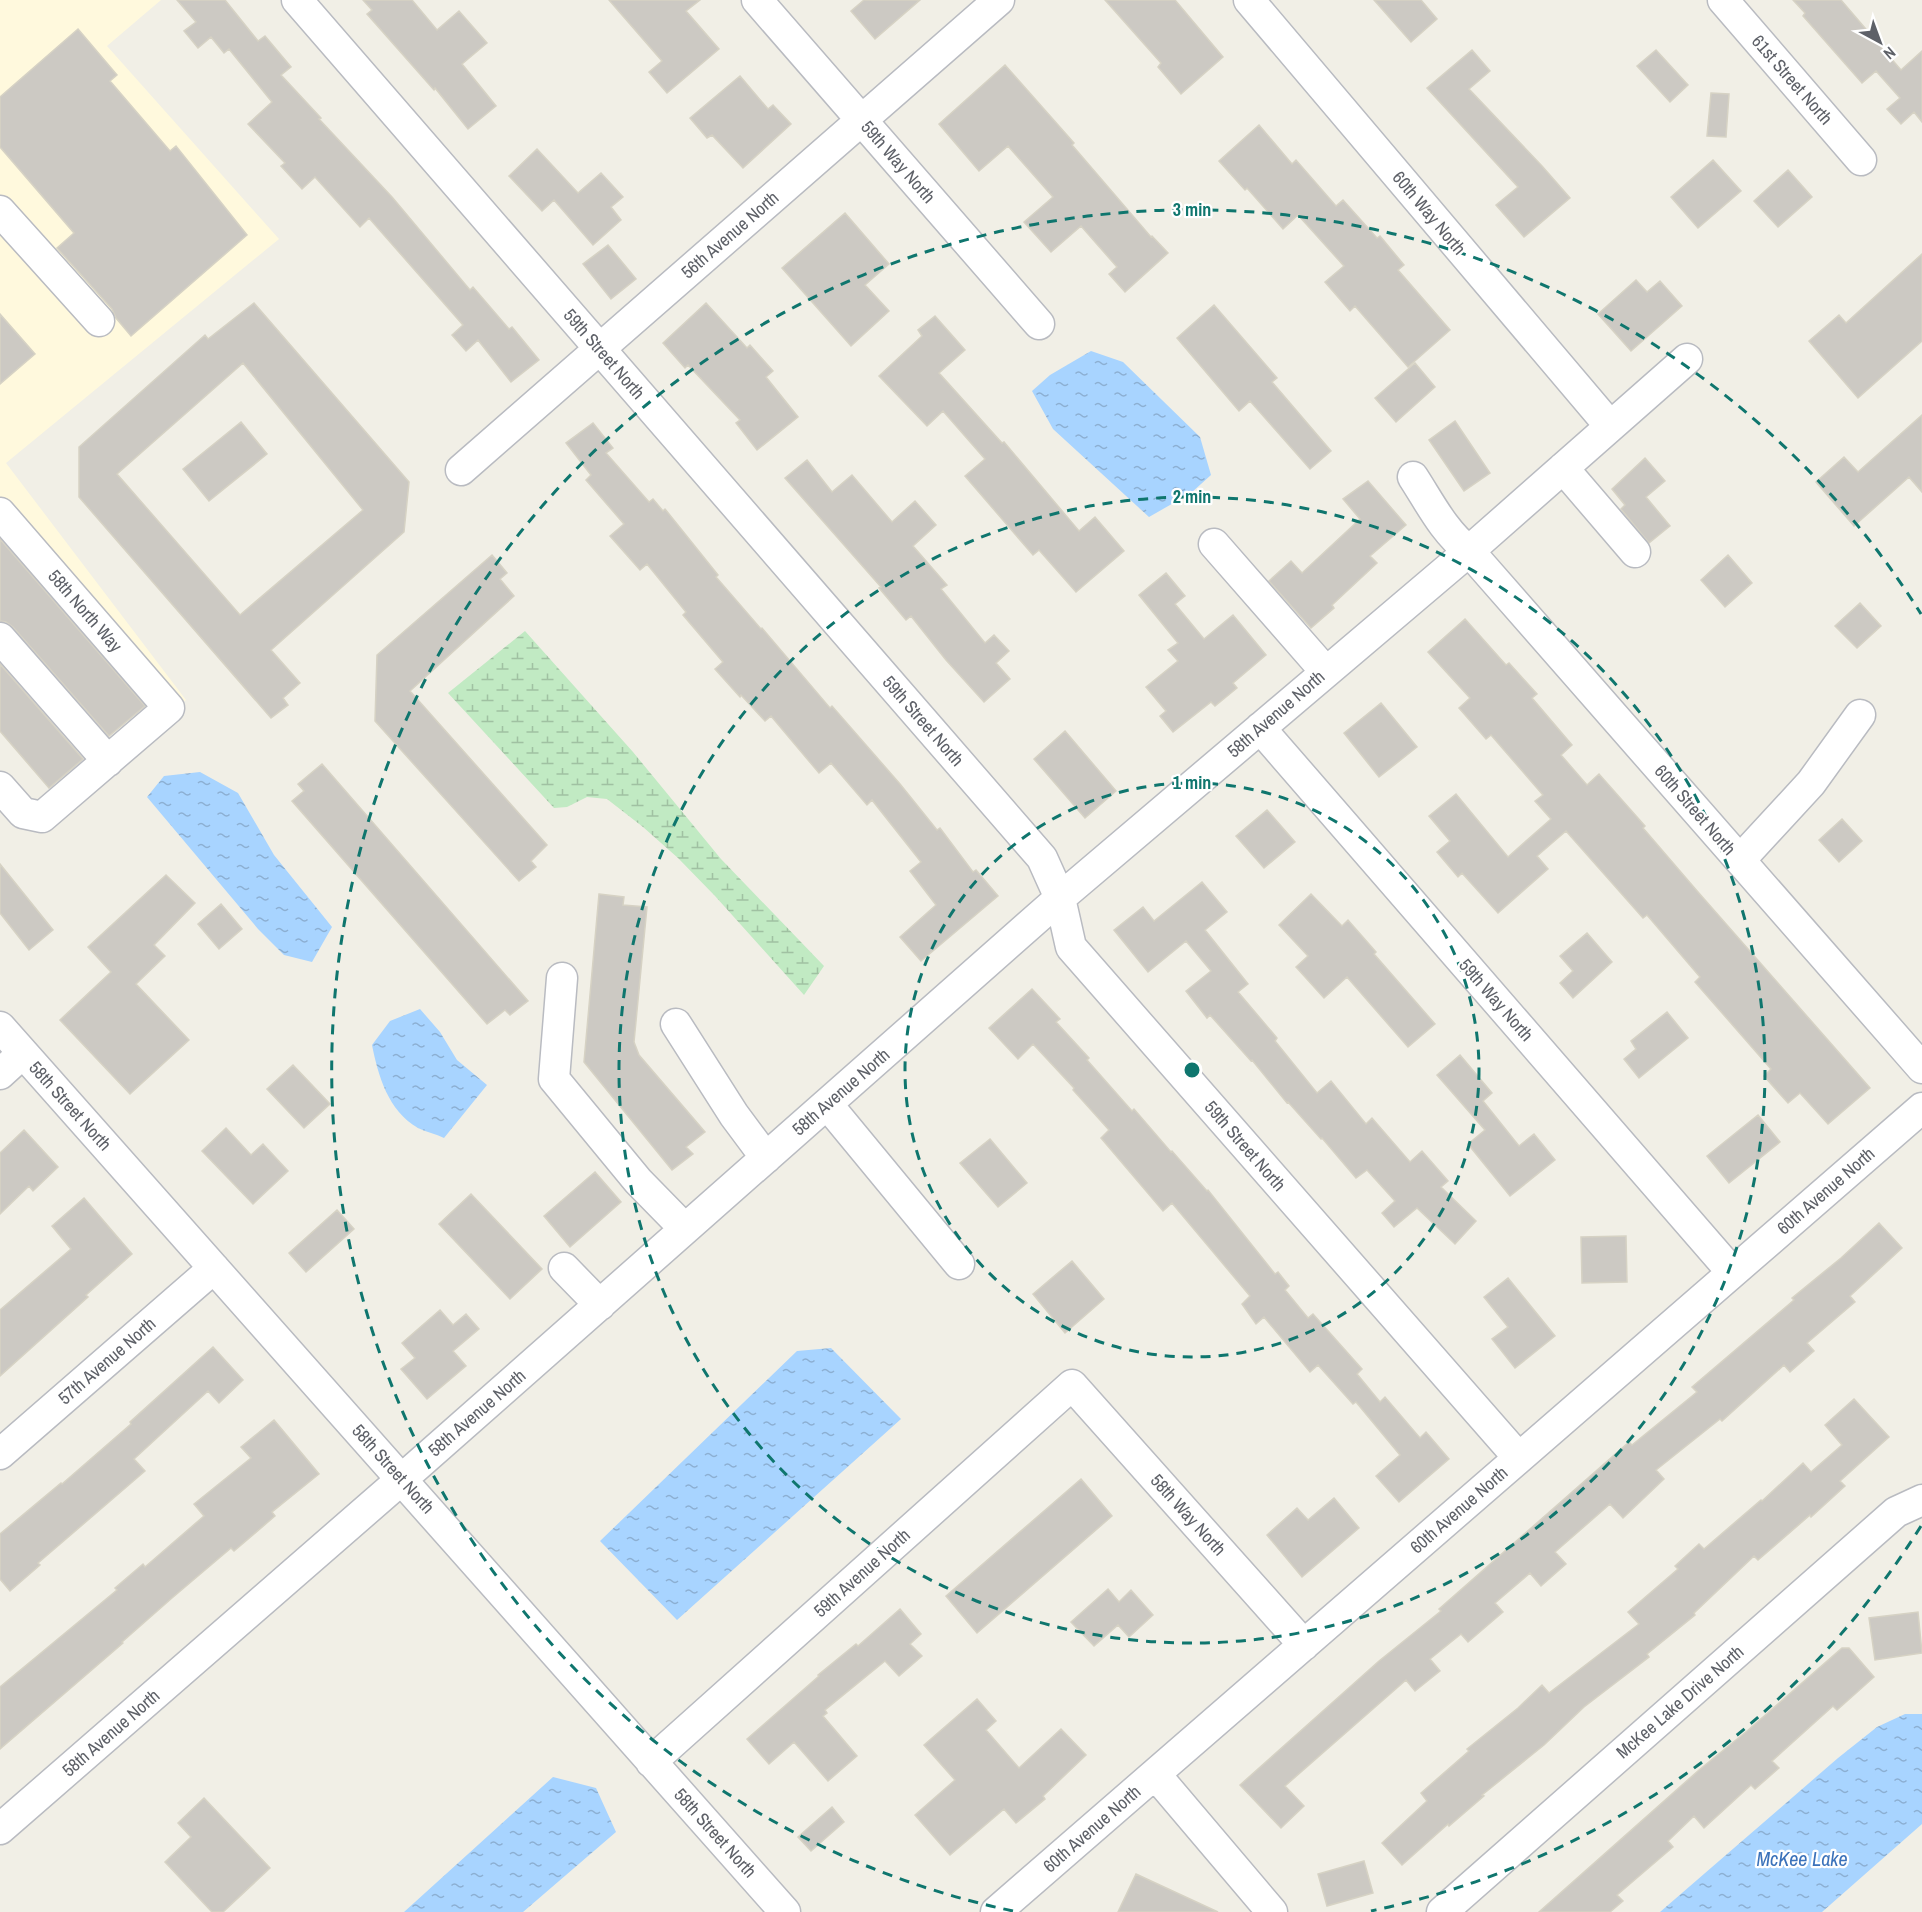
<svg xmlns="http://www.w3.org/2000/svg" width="1922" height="1912" viewBox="0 0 1922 1912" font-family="'Archivo Narrow',sans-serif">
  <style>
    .commercial { fill: #fff9dd }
    .wetland { fill: url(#wetland-marsh) }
    .water { fill: url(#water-ripples) }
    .building { fill: #ccc9c3; stroke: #d6d2c4; stroke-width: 1.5; fill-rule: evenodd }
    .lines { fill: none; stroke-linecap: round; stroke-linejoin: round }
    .minor-casing { stroke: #b9bbc1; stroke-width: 33 }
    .minor { stroke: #fff; stroke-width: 30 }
    .ring { fill: none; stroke: #0f766e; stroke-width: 3; stroke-dasharray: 10 8 }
    .labels { text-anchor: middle; stroke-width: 4.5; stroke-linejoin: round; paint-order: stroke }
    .street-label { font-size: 18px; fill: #5e6168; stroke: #fff }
    .water-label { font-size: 20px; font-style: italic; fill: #3b72ba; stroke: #fff }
    .centre { fill: #0f766e; stroke: #fff; stroke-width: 3 }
    .ring-label { font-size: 18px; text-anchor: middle; font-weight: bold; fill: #0f766e; stroke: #fff; stroke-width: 4.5; stroke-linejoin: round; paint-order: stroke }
  </style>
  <defs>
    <pattern id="wetland-marsh" width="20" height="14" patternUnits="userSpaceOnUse" patternTransform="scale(1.5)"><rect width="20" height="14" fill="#c1eac3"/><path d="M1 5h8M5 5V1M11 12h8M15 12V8" fill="none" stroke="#a0c1a2"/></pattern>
    <pattern id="water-ripples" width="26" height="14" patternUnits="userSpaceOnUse" patternTransform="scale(1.5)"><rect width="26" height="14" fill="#a8d4ff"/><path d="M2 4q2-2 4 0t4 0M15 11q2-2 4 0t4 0" fill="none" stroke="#8cafd2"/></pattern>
  </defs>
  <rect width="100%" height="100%" fill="#f1efe6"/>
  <path class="commercial" d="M 0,0 L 161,0 L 107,46 L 279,239 L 6,463 L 186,700 L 177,707 L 0,502 Z"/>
  <path class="wetland" d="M 525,631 L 633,752 L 721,859 L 824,966 L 804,995 L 715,896 L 678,858 L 643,827 L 607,799 L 587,797 L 567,807 L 554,808 L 448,693 Z"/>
  <path class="water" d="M 1091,351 L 1123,362 L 1200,437 L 1211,475 L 1191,493 L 1149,517 L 1053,429 L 1032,391 L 1050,375 Z
    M 200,772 L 238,793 L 274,855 L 332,927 L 312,962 L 284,955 L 258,929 L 147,797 L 164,776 Z
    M 420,1009 L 440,1032 L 457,1060 L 487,1085 L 444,1138 C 436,1134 426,1132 418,1128 C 388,1111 378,1075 372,1045 L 390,1021 Z
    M 831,1348 L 901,1419 L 677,1620 L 600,1541 L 797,1351 Z
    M 1905,1714 L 1922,1714 L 1922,1824 L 1822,1912 L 1660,1912 L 1838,1758 L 1877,1727 Z
    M 553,1777 L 596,1788 L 616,1832 L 523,1912 L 404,1912 Z"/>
  <path class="building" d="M 177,0 L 225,0 L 258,41 L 265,36 L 291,67 L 281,75 L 321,118 L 319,119 L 392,197 L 470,290 L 473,287 L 509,329 L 512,327 L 539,360 L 511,382 L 478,340 L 466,351 L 452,335 L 463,325 L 369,218 L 360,227 L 315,177 L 302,189 L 281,166 L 285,163 L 248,124 L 272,102 L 229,49 L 224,53 L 211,37 L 198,48 L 184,31 L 196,22 Z
    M 363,0 L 412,0 L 437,30 L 459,11 L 487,43 L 462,64 L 496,106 L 468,129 L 435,88 L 434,90 L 367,14 L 372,10 Z
    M 609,0 L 700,0 L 686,11 L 719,49 L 667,93 L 649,72 L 662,61 Z
    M 864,0 L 920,0 L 875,39 L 851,11 Z
    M 1105,0 L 1175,0 L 1223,57 L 1181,94 L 1158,67 L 1161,63 Z
    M 1374,0 L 1421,0 L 1437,19 L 1411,42 Z
    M 1793,0 L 1841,0 L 1901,70 L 1922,51 L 1922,122 L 1914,112 L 1901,124 L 1887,109 L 1900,98 L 1876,71 L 1862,83 L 1803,16 L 1805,13 Z
    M 78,29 L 117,75 L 110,81 L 170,151 L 176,146 L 247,235 L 131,336 L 116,318 L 112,309 L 57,248 L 74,233 L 0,147 L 0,97 Z
    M 1472,50 L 1490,71 L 1469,89 L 1542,166 L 1570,198 L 1524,237 L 1496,205 L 1518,187 L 1427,88 Z
    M 1656,50 L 1688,85 L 1670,102 L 1637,66 Z
    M 1005,65 L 1074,143 L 1072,145 L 1151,237 L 1152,236 L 1168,253 L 1125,292 L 1109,274 L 1117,267 L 1081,226 L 1051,252 L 1024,222 L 1053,197 L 1008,146 L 979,171 L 939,124 Z
    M 740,76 L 768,109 L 773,105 L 791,124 L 743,168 L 712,135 L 707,138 L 690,118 Z
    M 1711,93 L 1729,94 L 1726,137 L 1707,136 Z
    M 1259,125 L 1292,164 L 1296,160 L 1336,206 L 1343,200 L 1377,238 L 1380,236 L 1404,265 L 1398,270 L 1450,330 L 1408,367 L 1355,306 L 1350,311 L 1325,282 L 1344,266 L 1298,215 L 1283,229 L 1247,188 L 1245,190 L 1219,161 Z
    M 537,149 L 578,193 L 601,173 L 623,197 L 611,207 L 621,220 L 593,245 L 554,200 L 542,211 L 509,176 Z
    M 1713,160 L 1741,191 L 1698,228 L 1671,197 Z
    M 1788,170 L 1812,197 L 1778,227 L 1754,201 Z
    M 845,213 L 889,264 L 865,285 L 889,311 L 851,346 L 782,268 Z
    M 608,245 L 636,279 L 611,299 L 583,264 Z
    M 1922,254 L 1922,341 L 1858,398 L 1809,341 L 1839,315 L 1846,323 Z
    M 1636,280 L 1647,292 L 1660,281 L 1682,306 L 1631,351 L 1598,314 Z
    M 254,303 L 409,482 L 404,532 L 271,650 L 300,683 L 283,698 L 288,705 L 271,718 L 79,497 L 79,447 L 205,335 L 208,339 ZM 243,363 L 363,510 L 240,615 L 117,474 Z
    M 706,303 L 747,348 L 750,345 L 773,371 L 766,377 L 798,417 L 757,450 L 736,423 L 740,420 L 688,365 L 685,368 L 663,343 Z
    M 1214,305 L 1277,378 L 1272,382 L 1331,451 L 1310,469 L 1250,401 L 1239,411 L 1177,338 Z
    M 0,314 L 35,354 L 0,384 Z
    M 935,316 L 965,350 L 939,373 L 1002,443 L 1004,442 L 1079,531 L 1095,517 L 1124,551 L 1076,592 L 1039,550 L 1033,555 L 965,476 L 985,459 L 943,411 L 927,426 L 879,376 L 922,336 L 918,330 Z
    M 1415,363 L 1435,387 L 1396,422 L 1375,398 Z
    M 1922,415 L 1922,492 L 1909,477 L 1854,526 L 1816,482 L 1844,457 L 1858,472 Z
    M 1455,421 L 1490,473 L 1464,491 L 1429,440 Z
    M 241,422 L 267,454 L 209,501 L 183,469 Z
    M 593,423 L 613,448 L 606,453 L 649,502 L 653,499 L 663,511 L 665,509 L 718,575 L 716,577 L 761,629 L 762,628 L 830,708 L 832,706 L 900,784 L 937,830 L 940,828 L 973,872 L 976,870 L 998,896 L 921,961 L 900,937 L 936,905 L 910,871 L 921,862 L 872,800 L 867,805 L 831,763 L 819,773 L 771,716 L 765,721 L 741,695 L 740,697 L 715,669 L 723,662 L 683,615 L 686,612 L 647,564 L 640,570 L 610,536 L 624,524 L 586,480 L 591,475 L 566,443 Z
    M 1645,458 L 1665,481 L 1646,497 L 1670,526 L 1649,543 L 1621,509 L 1625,505 L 1612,489 Z
    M 807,460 L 832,492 L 852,475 L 892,522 L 915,501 L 936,525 L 913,546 L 947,585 L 941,589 L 985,643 L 994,635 L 1009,651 L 996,663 L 1010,679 L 984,702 L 946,660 L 911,616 L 906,620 L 879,588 L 881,587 L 785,478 Z
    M 1368,481 L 1406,525 L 1370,556 L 1377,563 L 1332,605 L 1334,608 L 1311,628 L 1269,581 L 1291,561 L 1302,573 L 1360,519 L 1343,499 Z
    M 0,539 L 145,706 L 109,736 L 13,627 L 6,622 L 0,621 Z
    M 492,555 L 507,573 L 500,579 L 514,596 L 410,691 L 547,845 L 531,861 L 536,867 L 519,881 L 375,721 L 377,655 Z
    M 1728,555 L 1752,583 L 1725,607 L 1701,580 Z
    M 1166,573 L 1185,596 L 1175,604 L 1204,639 L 1233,615 L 1266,655 L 1233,683 L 1237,688 L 1215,706 L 1211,702 L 1173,732 L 1160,716 L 1166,711 L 1146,687 L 1178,661 L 1168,650 L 1178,643 L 1139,595 Z
    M 1860,603 L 1881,626 L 1857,648 L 1835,626 Z
    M 1465,619 L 1506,665 L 1509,663 L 1537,694 L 1532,698 L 1572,745 L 1561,755 L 1587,785 L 1599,774 L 1645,826 L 1643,828 L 1698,892 L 1870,1088 L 1828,1124 L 1800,1093 L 1788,1103 L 1764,1076 L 1771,1069 L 1695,982 L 1700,977 L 1647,915 L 1643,918 L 1566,831 L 1537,856 L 1548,869 L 1498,913 L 1462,873 L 1458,877 L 1437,852 L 1450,841 L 1429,816 L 1456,794 L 1508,857 L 1551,819 L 1535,801 L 1543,795 L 1491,735 L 1486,739 L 1459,708 L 1470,698 L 1428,652 Z
    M 0,664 L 83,759 L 49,788 L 0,731 Z
    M 1381,703 L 1417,747 L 1379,777 L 1344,733 Z
    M 1065,731 L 1116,791 L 1085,818 L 1034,759 Z
    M 322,764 L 528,1001 L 510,1015 L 505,1010 L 487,1024 L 292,801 L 304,791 L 298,784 Z
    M 1267,810 L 1295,842 L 1264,868 L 1236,836 Z
    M 1842,819 L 1862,841 L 1839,862 L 1819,840 Z
    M 0,864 L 53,930 L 29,950 L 0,913 Z
    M 166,875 L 195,903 L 154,945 L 165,956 L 136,984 L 189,1040 L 130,1094 L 60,1020 L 111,972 L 88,947 Z
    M 1202,882 L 1227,912 L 1205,930 L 1248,984 L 1238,992 L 1277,1038 L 1275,1041 L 1317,1093 L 1331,1081 L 1366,1124 L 1372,1118 L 1410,1162 L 1422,1151 L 1448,1181 L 1441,1187 L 1476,1221 L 1455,1244 L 1417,1208 L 1394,1227 L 1382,1213 L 1395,1201 L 1367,1170 L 1356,1178 L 1322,1138 L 1321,1139 L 1288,1102 L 1287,1103 L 1252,1060 L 1251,1061 L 1210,1015 L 1207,1018 L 1186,991 L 1211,971 L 1186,941 L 1148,972 L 1114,930 L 1143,907 L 1154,921 Z
    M 599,894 L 624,897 L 623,905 L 647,907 L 634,1042 L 639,1055 L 705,1132 L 686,1147 L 693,1154 L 672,1170 L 584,1062 Z
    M 1311,894 L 1342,926 L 1348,920 L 1376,952 L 1374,954 L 1435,1024 L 1408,1047 L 1347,977 L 1324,998 L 1296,967 L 1308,956 L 1279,925 Z
    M 221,904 L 242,929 L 219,949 L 198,924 Z
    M 1587,933 L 1612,962 L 1573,998 L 1560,983 L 1573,971 L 1560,956 Z
    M 1032,989 L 1060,1019 L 1056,1022 L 1089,1058 L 1087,1060 L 1132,1111 L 1134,1109 L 1171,1152 L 1172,1151 L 1207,1191 L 1208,1190 L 1275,1274 L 1278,1272 L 1289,1286 L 1285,1290 L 1308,1318 L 1313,1314 L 1362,1369 L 1357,1374 L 1380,1402 L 1385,1397 L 1420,1438 L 1426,1432 L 1449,1459 L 1399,1502 L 1376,1476 L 1400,1455 L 1356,1402 L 1353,1404 L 1318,1365 L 1310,1372 L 1264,1317 L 1256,1324 L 1242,1304 L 1250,1296 L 1172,1203 L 1163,1211 L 1101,1138 L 1109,1130 L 1073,1090 L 1074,1088 L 1033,1044 L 1018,1059 L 989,1028 Z
    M 1667,1012 L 1688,1038 L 1639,1078 L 1624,1059 L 1636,1049 L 1631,1041 Z
    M 1460,1055 L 1492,1093 L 1483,1101 L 1519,1146 L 1534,1134 L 1555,1160 L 1510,1196 L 1468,1144 L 1485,1130 L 1437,1075 Z
    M 293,1065 L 330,1104 L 304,1128 L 267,1089 Z
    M 1758,1115 L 1780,1142 L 1729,1183 L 1707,1156 Z
    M 226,1128 L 251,1155 L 263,1144 L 288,1171 L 253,1204 L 202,1151 Z
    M 24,1130 L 58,1167 L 33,1191 L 29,1186 L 0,1214 L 0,1153 Z
    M 990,1139 L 1027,1183 L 998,1207 L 960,1163 Z
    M 595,1172 L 621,1202 L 570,1247 L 544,1216 Z
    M 471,1194 L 542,1269 L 510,1299 L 439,1224 Z
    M 84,1198 L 132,1254 L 86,1295 L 88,1297 L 0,1376 L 0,1310 L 71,1249 L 52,1226 Z
    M 337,1210 L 354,1229 L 306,1272 L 289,1253 Z
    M 1879,1223 L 1902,1248 L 1850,1296 L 1855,1302 L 1807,1343 L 1814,1351 L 1790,1372 L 1784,1365 L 1722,1421 L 1720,1419 L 1656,1470 L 1664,1479 L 1623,1518 L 1610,1504 L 1555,1552 L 1566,1564 L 1541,1586 L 1530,1573 L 1495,1603 L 1503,1612 L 1468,1642 L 1461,1634 L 1430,1659 L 1440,1671 L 1415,1691 L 1406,1680 L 1285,1786 L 1304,1806 L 1281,1828 L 1240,1785 L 1379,1661 L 1441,1611 L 1439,1609 L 1629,1442 L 1632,1445 L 1697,1392 L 1692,1387 L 1794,1300 L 1792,1298 L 1841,1258 Z
    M 1626,1236 L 1627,1282 L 1582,1283 L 1581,1237 Z
    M 1072,1261 L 1104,1299 L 1065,1333 L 1033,1294 Z
    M 1508,1278 L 1555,1336 L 1515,1368 L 1492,1339 L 1508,1327 L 1484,1297 Z
    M 440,1310 L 453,1325 L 466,1314 L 479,1329 L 453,1351 L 466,1366 L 427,1399 L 401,1369 L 415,1358 L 402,1343 Z
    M 213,1347 L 243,1380 L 219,1403 L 208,1391 L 134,1459 L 145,1471 L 38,1563 L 40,1565 L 10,1591 L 0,1579 L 0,1534 L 61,1483 L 62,1484 L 131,1424 L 130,1422 Z
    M 1854,1399 L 1889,1437 L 1840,1481 L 1845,1486 L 1811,1517 L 1810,1515 L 1758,1560 L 1754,1556 L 1694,1613 L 1695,1615 L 1647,1654 L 1649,1657 L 1584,1707 L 1544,1745 L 1482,1795 L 1484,1796 L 1449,1826 L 1448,1824 L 1402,1865 L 1382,1843 L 1427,1801 L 1421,1793 L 1469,1751 L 1467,1749 L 1518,1708 L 1542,1685 L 1549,1693 L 1639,1624 L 1628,1612 L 1678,1569 L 1675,1566 L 1699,1544 L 1704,1549 L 1761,1500 L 1762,1501 L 1803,1463 L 1811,1472 L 1842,1445 L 1825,1425 Z
    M 274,1420 L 319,1474 L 272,1512 L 275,1516 L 234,1551 L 231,1548 L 172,1598 L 122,1642 L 123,1643 L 0,1749 L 0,1687 L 117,1590 L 115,1588 L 143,1564 L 145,1567 L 204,1516 L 194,1504 L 251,1458 L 241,1447 Z
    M 1081,1479 L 1112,1516 L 977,1633 L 946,1596 Z
    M 1334,1498 L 1359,1528 L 1302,1577 L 1267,1535 L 1297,1508 L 1308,1520 Z
    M 1108,1589 L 1119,1602 L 1131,1590 L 1153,1615 L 1129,1637 L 1118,1625 L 1094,1646 L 1071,1622 Z
    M 900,1609 L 921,1634 L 910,1644 L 922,1656 L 899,1676 L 885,1661 L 825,1710 L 827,1713 L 823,1716 L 857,1756 L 828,1781 L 794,1742 L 769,1764 L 747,1739 L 819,1676 L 818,1675 L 856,1644 L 858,1646 Z
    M 1918,1612 L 1922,1653 L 1875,1660 L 1869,1618 Z
    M 1842,1648 L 1849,1648 L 1874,1677 L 1837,1710 L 1833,1706 L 1772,1761 L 1779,1768 L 1755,1789 L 1751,1785 L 1704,1828 L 1694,1816 L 1668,1841 L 1673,1847 L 1617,1895 L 1623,1901 L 1610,1912 L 1539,1912 L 1699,1770 L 1747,1731 Z
    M 977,1699 L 996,1721 L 986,1730 L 1019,1768 L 1061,1729 L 1086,1755 L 1043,1796 L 1045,1799 L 1016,1823 L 1004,1809 L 950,1855 L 915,1815 L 955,1780 L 924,1745 Z
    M 204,1798 L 270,1868 L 223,1912 L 212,1912 L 165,1862 L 191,1837 L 178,1823 Z
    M 832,1807 L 844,1822 L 811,1851 L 798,1837 Z
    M 1364,1861 L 1373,1893 L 1327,1906 L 1318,1874 Z
    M 1136,1874 L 1218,1912 L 1118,1912 Z"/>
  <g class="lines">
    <g class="minor-casing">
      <path id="minor" d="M 297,0 L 1042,858 L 1060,898 L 1071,947 L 1519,1458
        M 757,0 L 1039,324
        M 1249,0 L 1610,426
        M 1723,0 L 1861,160
        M 0,211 L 99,321
        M 1563,468 L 1635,552
        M 461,470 L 999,0
        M 1413,477 C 1430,503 1444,532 1469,551 L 1922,1068
        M 0,513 L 169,708 L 42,817 L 23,813 L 0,787
        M 1214,544 L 1326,672
        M 0,638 L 108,761
        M 1260,728 L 1732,1272
        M 1740,860 L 1811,783 L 1860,715
        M 562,978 L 554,1079 L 638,1181 L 685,1229
        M 676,1024 L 734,1115 L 766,1158
        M 0,1027 L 785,1912
        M 0,1074 L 23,1053
        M 827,1104 L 959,1264
        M 564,1268 L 600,1305
        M 0,1454 L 214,1268
        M 651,1762 L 1072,1385 L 1304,1645
        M 1155,1774 L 1272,1912
        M 0,1829 L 402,1479 L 1060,898 L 1469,551 L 1687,359
        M 996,1912 L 1922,1108
        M 1442,1912 L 1896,1512 L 1922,1500"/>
    </g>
    <use href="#minor" class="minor"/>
  </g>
  <g class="ring">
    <circle cx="1192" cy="1070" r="287"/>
    <circle cx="1192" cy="1070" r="573"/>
    <path d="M1921 1526A860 860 0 0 1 1371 1911M1013 1911A860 860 0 1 1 1921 614"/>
  </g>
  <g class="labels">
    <g class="street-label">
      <text transform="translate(1792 80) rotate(49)" y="6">61st Street North</text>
      <text transform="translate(898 162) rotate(49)" y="6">59th Way North</text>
      <text transform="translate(1429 213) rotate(50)" y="6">60th Way North</text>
      <text transform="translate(730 235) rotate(-41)" y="6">56th Avenue North</text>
      <text transform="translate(604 354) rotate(49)" y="6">59th Street North</text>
      <text transform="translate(85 611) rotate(49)" y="6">58th North Way</text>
      <text transform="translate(1276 714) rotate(-41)" y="6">58th Avenue North</text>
      <text transform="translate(923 721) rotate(49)" y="6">59th Street North</text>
      <text transform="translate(1695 810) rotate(49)" y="6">60th Street North</text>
      <text transform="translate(1496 1000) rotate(49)" y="6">59th Way North</text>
      <text transform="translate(841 1092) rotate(-41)" y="6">58th Avenue North</text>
      <text transform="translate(70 1106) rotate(48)" y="6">58th Street North</text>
      <text transform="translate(1245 1146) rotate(49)" y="6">59th Street North</text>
      <text transform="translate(1826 1191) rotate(-41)" y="6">60th Avenue North</text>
      <text transform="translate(107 1361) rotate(-41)" y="6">57th Avenue North</text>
      <text transform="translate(477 1413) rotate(-41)" y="6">58th Avenue North</text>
      <text transform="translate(393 1469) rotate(48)" y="6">58th Street North</text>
      <text transform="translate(1459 1510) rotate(-41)" y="6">60th Avenue North</text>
      <text transform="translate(1188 1515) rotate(48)" y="6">58th Way North</text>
      <text transform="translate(862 1573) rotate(-42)" y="6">59th Avenue North</text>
      <text transform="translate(1680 1702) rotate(-41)" y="6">McKee Lake Drive North</text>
      <text transform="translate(111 1733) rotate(-41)" y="6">58th Avenue North</text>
      <text transform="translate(1092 1829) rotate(-41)" y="6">60th Avenue North</text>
      <text transform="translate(715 1833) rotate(48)" y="6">58th Street North</text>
    </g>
    <g class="water-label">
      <text x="1802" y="1866">McKee Lake</text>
    </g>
  </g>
  <circle cx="1192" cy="1070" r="9" class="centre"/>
  <g class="ring-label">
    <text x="1192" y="216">3 min</text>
    <text x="1192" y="503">2 min</text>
    <text x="1192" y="789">1 min</text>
  </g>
  <g transform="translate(1880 42) rotate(139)" stroke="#ffffff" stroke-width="4.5" paint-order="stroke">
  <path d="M0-4.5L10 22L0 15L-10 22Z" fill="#5e6168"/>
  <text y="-9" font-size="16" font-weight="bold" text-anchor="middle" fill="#5e6168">N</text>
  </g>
</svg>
